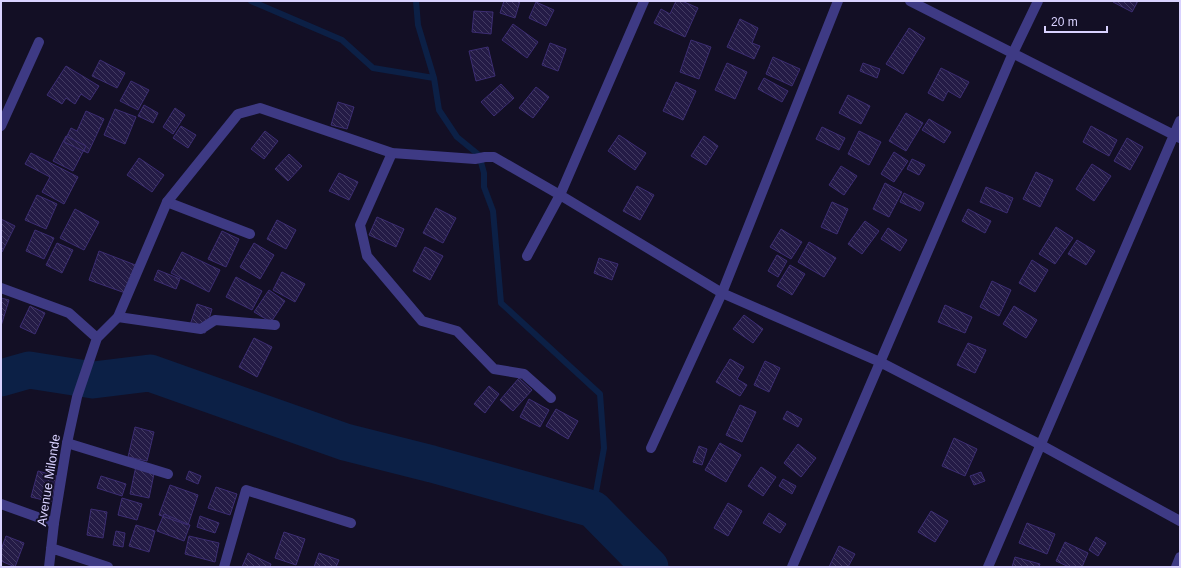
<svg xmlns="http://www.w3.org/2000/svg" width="1181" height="568" viewBox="0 0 1181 568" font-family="Arial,sans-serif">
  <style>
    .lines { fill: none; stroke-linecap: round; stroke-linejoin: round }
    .stream { stroke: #0c2046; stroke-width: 6 }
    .river { stroke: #0c2046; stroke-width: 37 }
    .building { fill: url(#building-back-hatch); stroke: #3c2d72 }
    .lane { stroke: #3e3a84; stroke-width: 10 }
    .street { stroke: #3e3a84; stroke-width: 10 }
    .labels { text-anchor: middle; stroke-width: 4; stroke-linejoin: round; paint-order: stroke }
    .street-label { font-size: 13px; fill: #d9d2ff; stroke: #130f25 }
  </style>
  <defs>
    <pattern id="building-back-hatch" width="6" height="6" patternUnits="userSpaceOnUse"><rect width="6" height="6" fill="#241b46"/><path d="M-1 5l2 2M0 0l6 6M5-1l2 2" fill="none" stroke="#433b62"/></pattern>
  </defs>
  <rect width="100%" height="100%" fill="#130f25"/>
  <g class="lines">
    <path class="stream" d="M 251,1 L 342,40 L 373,68 L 434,78
      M 416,1 L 418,25 L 434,78 L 439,110 L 457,137 L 479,155 L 484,173 L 484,187 L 493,211 L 501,303 L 600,394 L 604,448 L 593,509"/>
    <path class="river" d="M 1,378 L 29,370 L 93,380 L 150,373 L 345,442 L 432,464 L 593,509 L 650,567"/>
  </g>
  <path class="building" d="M 504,1 L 520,1 L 515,18 L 500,13 Z
    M 676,1 L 682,1 L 698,8 L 685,37 L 654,23 L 661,9 L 670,14 Z
    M 1113,1 L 1138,1 L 1132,12 L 1113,2 Z
    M 536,2 L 554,10 L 546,26 L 529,18 Z
    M 474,11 L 493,12 L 491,34 L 472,32 Z
    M 740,19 L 758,28 L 752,43 L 760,46 L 754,59 L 727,47 Z
    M 513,24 L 538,42 L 527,58 L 502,40 Z
    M 909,28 L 925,38 L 903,74 L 886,64 Z
    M 691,40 L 711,47 L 699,79 L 680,72 Z
    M 550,43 L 566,49 L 558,71 L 542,65 Z
    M 488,47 L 495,76 L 476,81 L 469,51 Z
    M 773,57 L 800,69 L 792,86 L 766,74 Z
    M 100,60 L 125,73 L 117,88 L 92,76 Z
    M 727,63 L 747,72 L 735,99 L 715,90 Z
    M 863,63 L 880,69 L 877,78 L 860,71 Z
    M 66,66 L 99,86 L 90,100 L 81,94 L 75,104 L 66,98 L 62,104 L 47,95 Z
    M 941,68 L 969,82 L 960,98 L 948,91 L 943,101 L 928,93 Z
    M 764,78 L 788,91 L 782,102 L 758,89 Z
    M 131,81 L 149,90 L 138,110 L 120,101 Z
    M 676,82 L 696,91 L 683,120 L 663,111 Z
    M 501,84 L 514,98 L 494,116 L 481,102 Z
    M 536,87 L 549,97 L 533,118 L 519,108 Z
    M 848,95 L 870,106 L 861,124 L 839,113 Z
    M 338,102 L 354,107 L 347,129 L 331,125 Z
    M 144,105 L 158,113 L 153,123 L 138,116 Z
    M 175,108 L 185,115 L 173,134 L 163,127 Z
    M 115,109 L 136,117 L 125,144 L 104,135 Z
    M 86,111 L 104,119 L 88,153 L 64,142 L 71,128 L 77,131 Z
    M 906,113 L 923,123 L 906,151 L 889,141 Z
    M 929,119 L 951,132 L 944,143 L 922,130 Z
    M 181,126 L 196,135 L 188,148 L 173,138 Z
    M 1091,126 L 1117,140 L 1109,156 L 1083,142 Z
    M 822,127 L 845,138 L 839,150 L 816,139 Z
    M 265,131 L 278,141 L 264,159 L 251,149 Z
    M 859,131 L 881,142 L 869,165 L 848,154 Z
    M 619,135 L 646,153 L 635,170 L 608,151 Z
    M 66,136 L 86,146 L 73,171 L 53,161 Z
    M 704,136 L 718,146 L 706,165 L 691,156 Z
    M 1127,138 L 1143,147 L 1130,170 L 1114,161 Z
    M 894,152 L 908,161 L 894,182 L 881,174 Z
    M 31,153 L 78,177 L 64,204 L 42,192 L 50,177 L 25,164 Z
    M 289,154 L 302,166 L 288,181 L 275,169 Z
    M 139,158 L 164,175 L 152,192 L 127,175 Z
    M 912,159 L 925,165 L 919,175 L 907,169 Z
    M 1092,164 L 1111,176 L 1094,201 L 1076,189 Z
    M 841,166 L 857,176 L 844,195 L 829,185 Z
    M 1036,172 L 1053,180 L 1040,207 L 1023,199 Z
    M 339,173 L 358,182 L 349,200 L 329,191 Z
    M 885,183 L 902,192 L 889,217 L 873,209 Z
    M 637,186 L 654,195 L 640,220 L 623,211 Z
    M 986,187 L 1013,198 L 1007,213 L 980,202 Z
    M 904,193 L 924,203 L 920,211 L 900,202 Z
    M 37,195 L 57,204 L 46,229 L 25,220 Z
    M 832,202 L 848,209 L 837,234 L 821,227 Z
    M 436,208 L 456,218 L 443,243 L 423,233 Z
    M 75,209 L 99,222 L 84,250 L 60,238 Z
    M 968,209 L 991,221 L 985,233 L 962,221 Z
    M 377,217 L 404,229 L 396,247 L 369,235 Z
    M 1,219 L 15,226 L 2,252 L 1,251 Z
    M 277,220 L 296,230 L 286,249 L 267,239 Z
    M 865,221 L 879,231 L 862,254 L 848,244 Z
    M 1056,227 L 1073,238 L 1055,264 L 1039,254 Z
    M 888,228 L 907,240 L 900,251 L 881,239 Z
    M 781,229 L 802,242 L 791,259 L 770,247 Z
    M 35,230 L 54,238 L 44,259 L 26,251 Z
    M 222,231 L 239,239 L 226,267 L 208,259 Z
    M 1077,240 L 1095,251 L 1086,265 L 1068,254 Z
    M 809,242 L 836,258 L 824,277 L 798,262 Z
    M 57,243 L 73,250 L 62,273 L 46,265 Z
    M 254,243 L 274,255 L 260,279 L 240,267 Z
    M 425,247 L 443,256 L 430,280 L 413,271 Z
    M 99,251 L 138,266 L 128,294 L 89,280 Z
    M 182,252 L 220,270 L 209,292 L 171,273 Z
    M 777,255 L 787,261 L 778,277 L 768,271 Z
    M 599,258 L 618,264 L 612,280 L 594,273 Z
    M 1032,260 L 1048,270 L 1035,292 L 1019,283 Z
    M 790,265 L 805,274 L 792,295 L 777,286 Z
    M 158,270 L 180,279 L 176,289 L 154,280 Z
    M 282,272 L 305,284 L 295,302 L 273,290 Z
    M 236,277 L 262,291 L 252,310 L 226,297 Z
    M 992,281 L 1011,290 L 999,316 L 980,307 Z
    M 269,290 L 285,301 L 271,322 L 254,312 Z
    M 1,298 L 9,300 L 1,326 Z
    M 197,304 L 212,309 L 205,333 L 189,328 Z
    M 945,305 L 972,317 L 965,333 L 938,322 Z
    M 30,306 L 45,313 L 35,334 L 20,327 Z
    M 1014,306 L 1037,320 L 1026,338 L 1003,324 Z
    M 744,315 L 763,329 L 753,343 L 733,329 Z
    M 254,338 L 272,347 L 257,377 L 239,367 Z
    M 968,343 L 986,350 L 975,373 L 957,365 Z
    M 730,359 L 744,367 L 737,379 L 747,385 L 740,396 L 716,382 Z
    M 765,361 L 780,368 L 769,392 L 754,385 Z
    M 519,378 L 532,390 L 513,411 L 500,400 Z
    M 489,386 L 499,394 L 485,413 L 474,404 Z
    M 529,399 L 549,410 L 540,427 L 520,417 Z
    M 740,405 L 756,412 L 742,442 L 726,435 Z
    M 556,409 L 578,421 L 568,439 L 546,426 Z
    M 787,411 L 802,419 L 798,427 L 783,419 Z
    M 135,427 L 154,432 L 147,461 L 128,457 Z
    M 954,438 L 977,449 L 965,476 L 942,466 Z
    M 720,443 L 741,455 L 726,482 L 705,470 Z
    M 798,444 L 816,458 L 801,477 L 784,463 Z
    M 699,446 L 707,449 L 702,465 L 693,462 Z
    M 136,466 L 155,469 L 149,498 L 130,494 Z
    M 761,467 L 776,477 L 763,496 L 748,486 Z
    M 38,471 L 57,476 L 51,502 L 31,497 Z
    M 189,471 L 201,476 L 198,484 L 186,479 Z
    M 981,472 L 985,481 L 974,485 L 970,476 Z
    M 101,476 L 126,484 L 122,496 L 97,488 Z
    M 783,479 L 796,486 L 792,494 L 779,486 Z
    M 170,485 L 198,495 L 188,525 L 159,515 Z
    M 216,487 L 237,494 L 230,515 L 208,508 Z
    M 122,498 L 142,504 L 137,520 L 118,515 Z
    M 728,503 L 742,511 L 728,536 L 714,528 Z
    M 91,509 L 107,512 L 103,538 L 87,535 Z
    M 931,511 L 948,521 L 935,542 L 918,532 Z
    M 769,513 L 786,524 L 780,533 L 763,523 Z
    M 164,514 L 190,525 L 184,541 L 157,531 Z
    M 200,516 L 219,523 L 215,533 L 197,527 Z
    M 1027,523 L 1055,534 L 1047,554 L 1019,543 Z
    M 136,525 L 155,531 L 149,552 L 129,546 Z
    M 116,531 L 125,533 L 123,547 L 113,545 Z
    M 284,532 L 305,539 L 296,565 L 275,558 Z
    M 6,536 L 24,543 L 15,567 L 1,561 L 1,550 Z
    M 189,536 L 219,543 L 215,562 L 185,554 Z
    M 1096,537 L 1106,543 L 1098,556 L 1089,550 Z
    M 1065,542 L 1088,553 L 1082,567 L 1069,567 L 1056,561 Z
    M 839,546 L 855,554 L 848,567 L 829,567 Z
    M 248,553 L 271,564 L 270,567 L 242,567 Z
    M 319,553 L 339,560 L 336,567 L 314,567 Z
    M 1015,557 L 1040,564 L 1039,567 L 1012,567 Z"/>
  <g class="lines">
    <path class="lane" d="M 392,153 L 360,225 L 367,256 L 422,321 L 457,331 L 494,369 L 524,374 L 551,398
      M 167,202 L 250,234
      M 118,317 L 201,329 L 215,320 L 275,325
      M 67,443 L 168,474
      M 1,504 L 54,523
      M 224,567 L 246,490 L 351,523
      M 1176,567 L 1180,557"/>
    <path class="street" d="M 910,1 L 1180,138
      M 1,126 L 39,42
      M 527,256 L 560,195 L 644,1
      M 1,288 L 69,313 L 97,338
      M 651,448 L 722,293 L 838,1
      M 51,548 L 108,567
      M 49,567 L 54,523 L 67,443 L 77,397 L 97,338 L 118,317 L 167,202 L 238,114 L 260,108 L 392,153 L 475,159 L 485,157 L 494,157 L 560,195 L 722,293 L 880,362 L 1041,445 L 1180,521
      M 792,567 L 1013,53 L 1038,1
      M 988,567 L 1180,121"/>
  </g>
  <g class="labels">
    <g class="street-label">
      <text transform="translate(48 480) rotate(-81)" y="5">Avenue Milonde</text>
    </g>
  </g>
  <rect width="1181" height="568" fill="none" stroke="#d9d2ff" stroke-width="4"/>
  <path d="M1045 26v6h62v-6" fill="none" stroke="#d9d2ff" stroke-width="2"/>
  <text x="1051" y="26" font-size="12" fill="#d9d2ff" stroke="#130f25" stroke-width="3" paint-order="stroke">20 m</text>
</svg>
